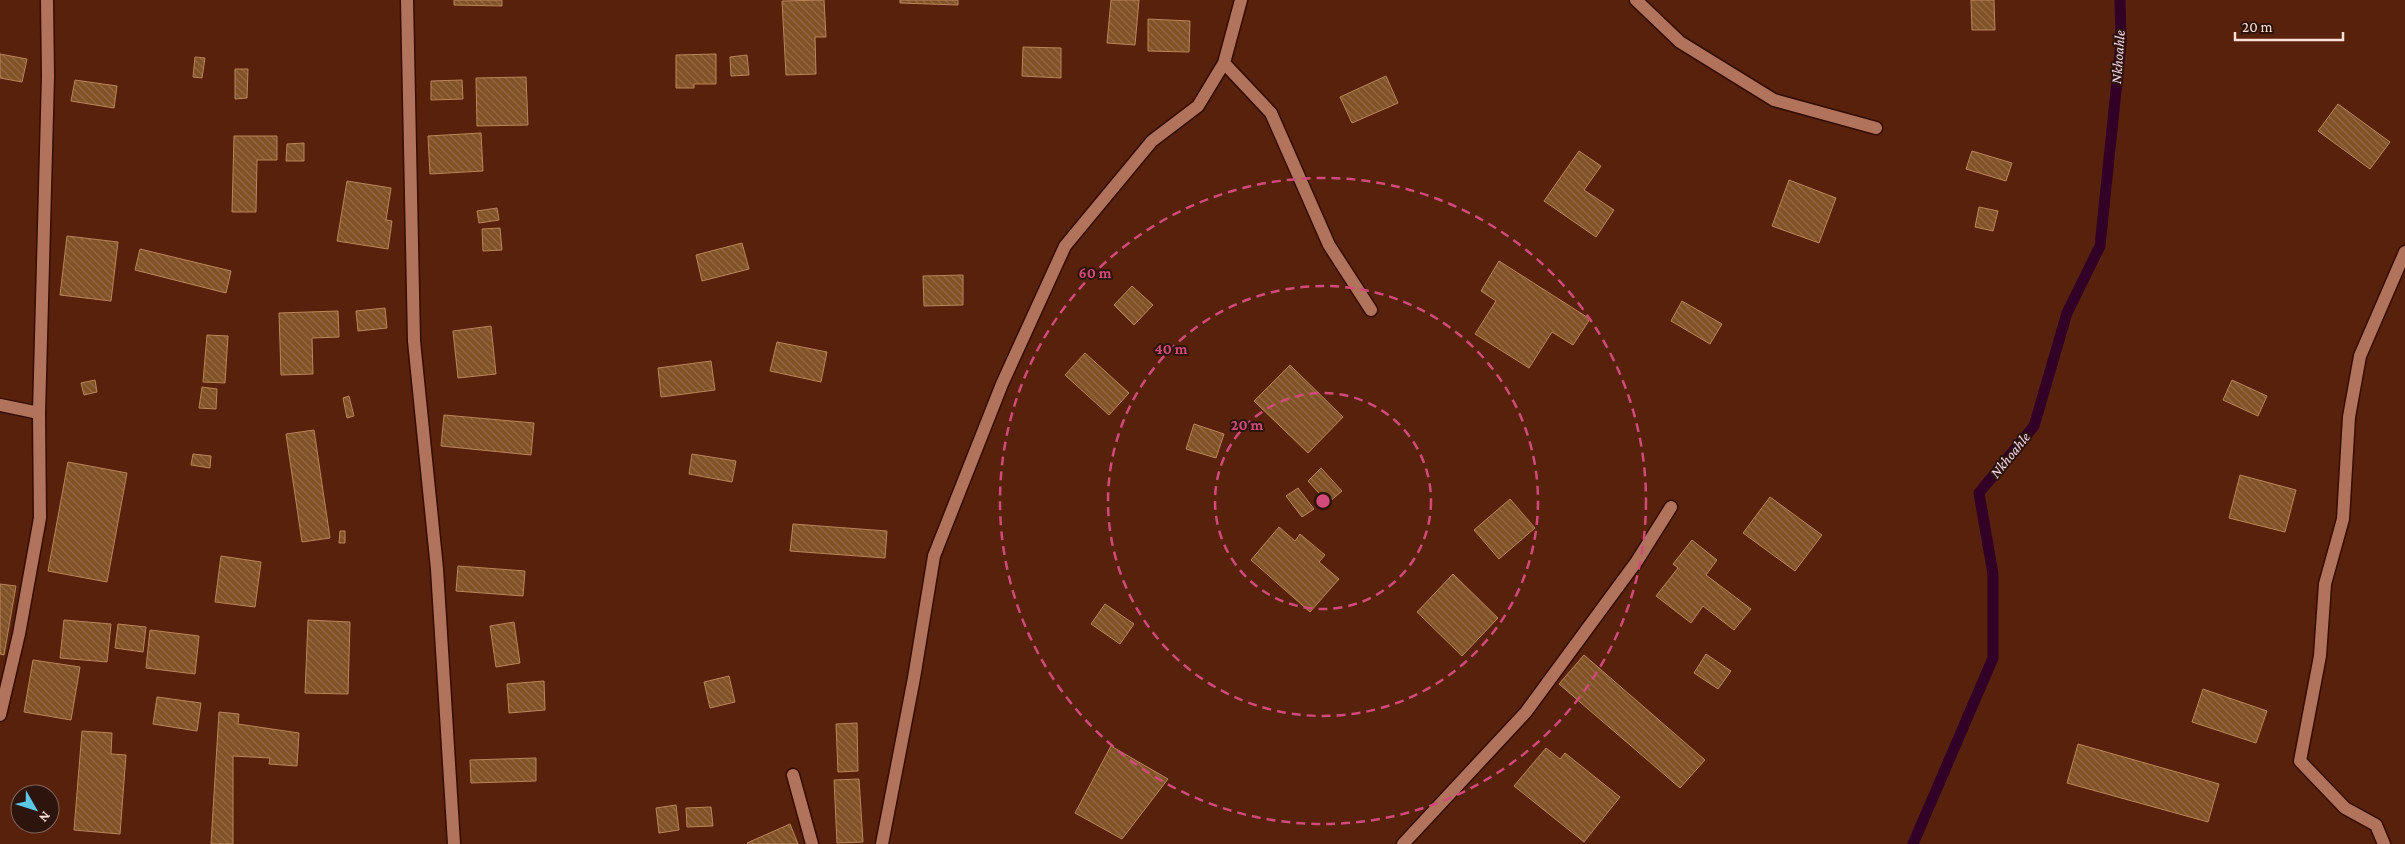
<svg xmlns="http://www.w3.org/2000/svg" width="2405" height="844" viewBox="0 0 2405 844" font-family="'Crimson Pro',serif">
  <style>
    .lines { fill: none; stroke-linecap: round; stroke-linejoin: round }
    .stream { stroke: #320026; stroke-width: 11 }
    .building { fill: url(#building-back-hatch); stroke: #b9855a }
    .service-casing { stroke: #350d01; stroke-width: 15 }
    .minor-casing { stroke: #350d01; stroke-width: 15 }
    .service { stroke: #b2735d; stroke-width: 12 }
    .minor { stroke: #b2735d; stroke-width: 12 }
    .ring { fill: none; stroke: #d04a7a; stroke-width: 2.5; stroke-dasharray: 9 6 }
    .labels { text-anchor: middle; stroke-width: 4; stroke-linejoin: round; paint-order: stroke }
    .water-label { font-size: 15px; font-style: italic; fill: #f6d9eb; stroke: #2d140c }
    .centre { fill: #d04a7a; stroke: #2d140c; stroke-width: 2.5 }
    .ring-label { font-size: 15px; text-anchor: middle; font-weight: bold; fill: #d04a7a; stroke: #2d140c; stroke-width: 4; stroke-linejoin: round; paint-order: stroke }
  </style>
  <defs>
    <pattern id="building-back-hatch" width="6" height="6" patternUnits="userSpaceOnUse" patternTransform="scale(1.25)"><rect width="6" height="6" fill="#825227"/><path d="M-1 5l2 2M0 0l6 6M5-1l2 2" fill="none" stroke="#956a45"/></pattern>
  </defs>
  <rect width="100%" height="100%" fill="#58210c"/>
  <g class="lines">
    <path class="stream" d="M 1913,844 L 1993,658 L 1993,574 L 1979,493 L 2034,426 L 2067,313 L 2100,246 L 2121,42 L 2120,0"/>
  </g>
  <path class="building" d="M 454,0 L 502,0 L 502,6 L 454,5 Z
    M 824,0 L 826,37 L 815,37 L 816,74 L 786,75 L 782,1 Z
    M 900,0 L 958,0 L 958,5 L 900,3 Z
    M 1111,0 L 1139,0 L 1135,45 L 1107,43 Z
    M 1971,0 L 1994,0 L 1995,30 L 1972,30 Z
    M 1148,19 L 1190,21 L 1189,52 L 1148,51 Z
    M 1023,47 L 1061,48 L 1061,78 L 1022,76 Z
    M 0,54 L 27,59 L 22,82 L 0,78 Z
    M 716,54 L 716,84 L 694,84 L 694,88 L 676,88 L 676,55 Z
    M 747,55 L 749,75 L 731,76 L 730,57 Z
    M 195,57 L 205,58 L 202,78 L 193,77 Z
    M 235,69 L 248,69 L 247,98 L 235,99 Z
    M 1386,76 L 1398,103 L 1352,123 L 1340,97 Z
    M 526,77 L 528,125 L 477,126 L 476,78 Z
    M 75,80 L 117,86 L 114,108 L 71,101 Z
    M 462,80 L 463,99 L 431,100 L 431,81 Z
    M 2338,104 L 2390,142 L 2370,169 L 2318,131 Z
    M 481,133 L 483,171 L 430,174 L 428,136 Z
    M 234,136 L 277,136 L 277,160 L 257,160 L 256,212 L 232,212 Z
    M 304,143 L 304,161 L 286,161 L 287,144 Z
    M 1579,151 L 1601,166 L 1584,190 L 1614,210 L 1596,237 L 1544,201 Z
    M 1972,151 L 2012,163 L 2006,181 L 1966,169 Z
    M 1789,180 L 1836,198 L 1819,243 L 1772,226 Z
    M 347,181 L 391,188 L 386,220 L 392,221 L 388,249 L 337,241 Z
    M 1979,207 L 1998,211 L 1993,231 L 1975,227 Z
    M 497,208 L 499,220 L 479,223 L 477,211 Z
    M 500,228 L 502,250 L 483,251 L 482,229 Z
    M 67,236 L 118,242 L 111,301 L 60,295 Z
    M 742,243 L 749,269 L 702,281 L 696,255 Z
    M 140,249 L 231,271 L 226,293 L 135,270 Z
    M 1499,261 L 1590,319 L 1573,345 L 1552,332 L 1529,368 L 1475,334 L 1496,301 L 1481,291 Z
    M 963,275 L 963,305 L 924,306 L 923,276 Z
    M 1132,286 L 1153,305 L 1134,325 L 1114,305 Z
    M 1682,301 L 1722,324 L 1710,344 L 1671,321 Z
    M 385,308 L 387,328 L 358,331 L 356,311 Z
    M 338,311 L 339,337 L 312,338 L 313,374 L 281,375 L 279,313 Z
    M 491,326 L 496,374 L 458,378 L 453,331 Z
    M 207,335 L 228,336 L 225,383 L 203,382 Z
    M 777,342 L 827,352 L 821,382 L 770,371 Z
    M 1085,353 L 1129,393 L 1109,415 L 1065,375 Z
    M 711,361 L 715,390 L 661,397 L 658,368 Z
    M 1290,365 L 1343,417 L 1308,453 L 1254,401 Z
    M 95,380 L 97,392 L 84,395 L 81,383 Z
    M 2232,380 L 2267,396 L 2258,416 L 2223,400 Z
    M 202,387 L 217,389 L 216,409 L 199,408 Z
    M 349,396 L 354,416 L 347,418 L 343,398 Z
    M 444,415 L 534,423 L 531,455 L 441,446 Z
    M 1194,424 L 1224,434 L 1216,458 L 1186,449 Z
    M 314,430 L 330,538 L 302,542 L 286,434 Z
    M 193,454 L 211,456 L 210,468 L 191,465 Z
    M 692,454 L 736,461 L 732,482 L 689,474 Z
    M 68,462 L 127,473 L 107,582 L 48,571 Z
    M 1321,468 L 1342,491 L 1328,503 L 1308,481 Z
    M 2240,475 L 2296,490 L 2285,532 L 2229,518 Z
    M 1298,488 L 1314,509 L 1302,517 L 1286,496 Z
    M 1770,497 L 1822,535 L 1795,571 L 1743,533 Z
    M 1510,499 L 1535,528 L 1499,559 L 1474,530 Z
    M 793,524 L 887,531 L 885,558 L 790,551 Z
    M 1279,527 L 1295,541 L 1300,534 L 1325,555 L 1319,562 L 1339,579 L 1310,612 L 1251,560 Z
    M 340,531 L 345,531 L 345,543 L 339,543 Z
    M 1692,540 L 1717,560 L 1706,575 L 1751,609 L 1734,630 L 1703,606 L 1691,623 L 1656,596 L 1678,568 L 1673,564 Z
    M 221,556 L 261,562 L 255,607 L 215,602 Z
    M 458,566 L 525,571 L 523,596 L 456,591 Z
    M 1453,574 L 1498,618 L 1462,656 L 1417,612 Z
    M 0,584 L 16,586 L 4,655 L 0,654 Z
    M 1105,604 L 1134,624 L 1120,644 L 1091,624 Z
    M 64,620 L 111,624 L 107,662 L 60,658 Z
    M 308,620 L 350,622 L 348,694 L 305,693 Z
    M 514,622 L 520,663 L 496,667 L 490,626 Z
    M 118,624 L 146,627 L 143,652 L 115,648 Z
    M 150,630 L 199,636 L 195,674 L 146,668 Z
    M 1706,654 L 1731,671 L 1718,689 L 1694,673 Z
    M 1584,655 L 1705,760 L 1680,788 L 1559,684 Z
    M 33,660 L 80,667 L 71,720 L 24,712 Z
    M 729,676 L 735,702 L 710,708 L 704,682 Z
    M 544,681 L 545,710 L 509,713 L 507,684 Z
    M 2203,689 L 2267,711 L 2256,743 L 2192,722 Z
    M 157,697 L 201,703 L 197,731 L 153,724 Z
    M 219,712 L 239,714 L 238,724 L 299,733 L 297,766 L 269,764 L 270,758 L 233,756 L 233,844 L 211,844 Z
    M 857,723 L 858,771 L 838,772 L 836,724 Z
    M 82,731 L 112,733 L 111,754 L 126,755 L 120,834 L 74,830 Z
    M 2078,744 L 2219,784 L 2208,822 L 2067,783 Z
    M 1111,746 L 1168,779 L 1122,839 L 1075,813 Z
    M 1546,748 L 1560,759 L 1565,753 L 1620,797 L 1584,842 L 1514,786 Z
    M 536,758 L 536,781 L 471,783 L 470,760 Z
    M 859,779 L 863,842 L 837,843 L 834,780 Z
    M 676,805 L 679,830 L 659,833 L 656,808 Z
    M 711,807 L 713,826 L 687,827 L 686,808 Z
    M 790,824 L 798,844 L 748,844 L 747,843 Z"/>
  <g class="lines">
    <g class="service-casing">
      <path id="service" d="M 0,715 L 19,634 L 40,518 L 39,413
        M 2384,844 L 2376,825 L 2345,808 L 2300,761 L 2320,656 L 2325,584 L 2343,519 L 2349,417 L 2360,356 L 2405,252"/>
    </g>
    <g class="minor-casing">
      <path id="minor" d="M 407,0 L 414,341 L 437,569 L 454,844
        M 1636,0 L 1680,42 L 1774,100 L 1876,128
        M 1224,63 L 1241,0
        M 0,405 L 39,413 L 48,76 L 47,0
        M 793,775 L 812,844
        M 882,844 L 914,678 L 934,556 L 1002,384 L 1065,246 L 1152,141 L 1198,106 L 1224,63 L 1271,113 L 1329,245 L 1371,310
        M 1403,844 L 1526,712 L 1637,561 L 1671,507"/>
    </g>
    <use href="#service" class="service"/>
    <use href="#minor" class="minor"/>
  </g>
  <g class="ring">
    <circle cx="1323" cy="501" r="108"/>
    <circle cx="1323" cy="501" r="215"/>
    <circle cx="1323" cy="501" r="323"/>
  </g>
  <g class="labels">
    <g class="water-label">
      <text transform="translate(2118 57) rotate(-86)" y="5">Nkhoahle</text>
      <text transform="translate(2010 455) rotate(-51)" y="5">Nkhoahle</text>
    </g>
  </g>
  <circle cx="1323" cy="501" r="8" class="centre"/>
  <g class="ring-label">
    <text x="1095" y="278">60 m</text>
    <text x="1171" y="354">40 m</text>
    <text x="1247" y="430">20 m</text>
  </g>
  <g transform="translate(35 809) rotate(129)"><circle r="24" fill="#2d140c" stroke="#80655c"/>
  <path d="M0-4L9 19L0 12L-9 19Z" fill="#5cc7e7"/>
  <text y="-8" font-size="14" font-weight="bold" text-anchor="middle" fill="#fcdfd5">N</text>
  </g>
  <path d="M2235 32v8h108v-8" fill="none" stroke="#fcdfd5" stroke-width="2.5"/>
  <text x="2242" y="32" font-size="15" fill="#fcdfd5" stroke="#2d140c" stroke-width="4" paint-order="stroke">20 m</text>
</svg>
